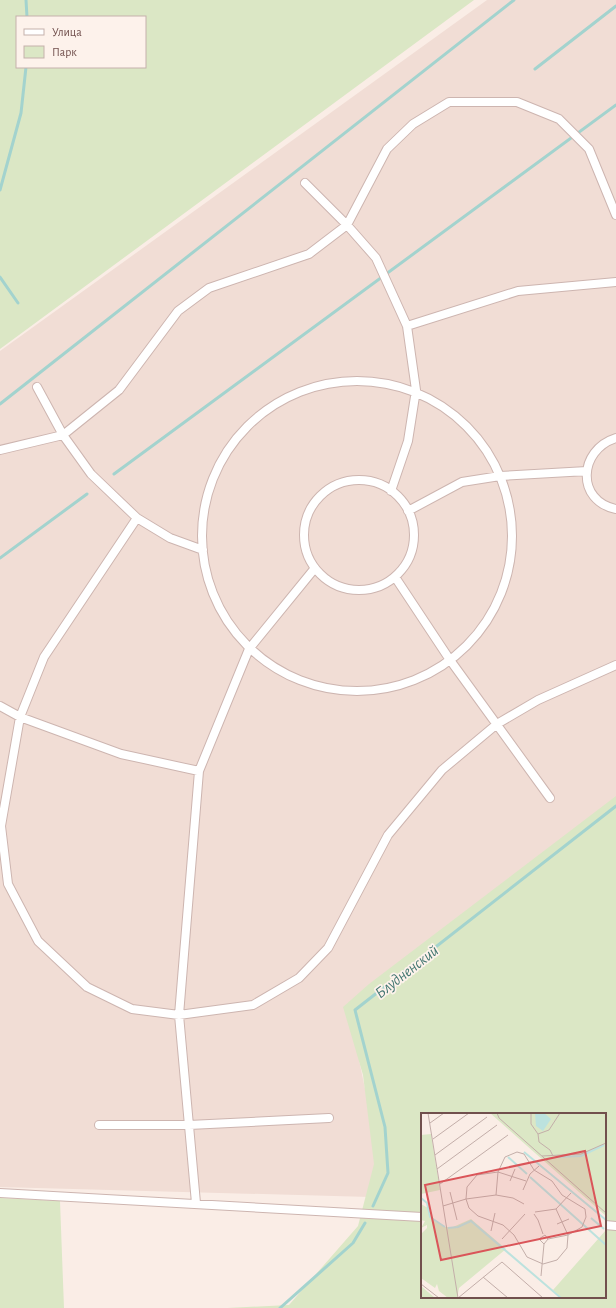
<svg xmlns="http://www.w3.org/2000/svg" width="616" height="1308" viewBox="0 0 616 1308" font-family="'Alegreya Sans',sans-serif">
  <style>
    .residential { fill: #f1ddd5 }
    .green { fill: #dbe7c5; fill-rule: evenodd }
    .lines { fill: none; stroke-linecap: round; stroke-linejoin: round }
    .stream { stroke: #a3d3ce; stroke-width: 3 }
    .street-casing { stroke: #cdb5b0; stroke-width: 10 }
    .street { stroke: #fff; stroke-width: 8 }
    .labels { text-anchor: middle; stroke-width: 3.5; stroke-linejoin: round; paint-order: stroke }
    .water-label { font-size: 16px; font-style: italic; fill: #427671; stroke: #fdf2eb }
    .inset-river { fill: none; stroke: #bce2de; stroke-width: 2 }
    .inset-road { fill: none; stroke: #c3aea9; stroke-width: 1 }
    .view { fill: #da5559; fill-opacity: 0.15; stroke: #da5559; stroke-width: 2 }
    .inset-edge { fill: none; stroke: #71504d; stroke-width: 2 }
  </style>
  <rect width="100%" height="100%" fill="#faede6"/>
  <path class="residential" d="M 487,0 L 616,0 L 616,804 L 349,1012 L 378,1151 L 370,1197 L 0,1187 L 0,351 Z"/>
  <path class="green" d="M 0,0 L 474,0 L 0,349 ZM 17,17 L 145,17 L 145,67 L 17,67 Z
    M 616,796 L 616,1308 L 227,1308 L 289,1305 L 358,1226 L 374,1164 L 363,1075 L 343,1007 L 369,984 ZM 422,1114 L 605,1114 L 605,1297 L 422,1297 Z
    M 0,1198 L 60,1201 L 64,1308 L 0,1308 Z"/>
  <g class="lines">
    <path class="stream" d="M 26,0 L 27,17
      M 535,69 L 616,6
      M 0,190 L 21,113 L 26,67
      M 0,277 L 18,303
      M 0,404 L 514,0
      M 114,474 L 616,105
      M 0,558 L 87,494
      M 373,1206 L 388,1173 L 385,1127 L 355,1010 L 616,806
      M 280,1308 L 353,1243 L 365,1223"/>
    <g class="street-casing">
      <path id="street" d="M 305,183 L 347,225 L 376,258 L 407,326 L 416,390 L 408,441 L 391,491
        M 407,326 L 518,291 L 616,282
        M202 536a155 155 0 1 1 310 0a155 155 0 1 1-310 0Z
        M 37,387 L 63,435 L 91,474 L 137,518 L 170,538 L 203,550
        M 616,438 C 578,450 576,501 616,509
        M 0,450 L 63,435 L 119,390 L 178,311 L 209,288 L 309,254 L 347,225 L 387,149 L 413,124 L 449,102 L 517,102 L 559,119 L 589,149 L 616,215
        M304 535a55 55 0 1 1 110 0a55 55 0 1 1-110 0Z
        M 408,511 L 462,482 L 500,476 L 587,471
        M 137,518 L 44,657 L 20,717 L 1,826 L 8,884 L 38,941 L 87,987 L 132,1009 L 179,1015 L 253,1005 L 299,978 L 328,948 L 388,835 L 442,770 L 497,724 L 538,700 L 616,665
        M 395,577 L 450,660 L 550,798
        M 0,706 L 20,717 L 121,754 L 199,771
        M 99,1125 L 189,1125 L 329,1118
        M 0,1193 L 422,1217
        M 196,1203 L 179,1015 L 199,771 L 249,649 L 315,568
        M 605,1225 L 616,1226"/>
    </g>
    <use href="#street" class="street"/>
  </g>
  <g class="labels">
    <g class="water-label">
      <text transform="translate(406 971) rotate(-38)" y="6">Блудненский</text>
    </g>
  </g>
  <g transform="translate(421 1113)">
    <rect width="185" height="185" fill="#faede6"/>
    <path d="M 69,0 L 185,0 L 185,103 L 105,32 ZM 10,21 L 19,77 L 0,81 L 0,22 ZM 0,91 L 7,95 L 12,107 L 24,114 L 32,114 L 50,106 L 85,136 L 38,175 L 36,185 L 27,185 L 18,178 L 16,171 L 14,175 L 0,165 L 0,121 L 6,115 L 6,112 L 0,115 L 4,108 L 0,107 ZM 185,117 L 185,185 L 141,185 L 132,177 ZM 0,173 L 14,185 L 0,185 Z" fill="#dbe7c5"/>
    <path d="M 114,0 L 123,0 L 130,6 L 122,18 L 115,13 Z" fill="#bce2de"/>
    <path class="inset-river" d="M 103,39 L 185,107M 87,44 L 106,61M 135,44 L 160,43 L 183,32M 109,64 L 185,132M 0,85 L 6,90 L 9,104 L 24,114M 170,105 L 183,116M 27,115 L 37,114 L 50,108 L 140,185"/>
    <path class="inset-road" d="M 7,0 L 37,185M 76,0 L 78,5 L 185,100M 110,0 L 110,11 L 117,21 L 118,29 L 129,37 L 132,43M 9,10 L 23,0M 117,21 L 128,17 L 139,0M 12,26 L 48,0M 14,42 L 66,4M 121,43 L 160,41 L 185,30M 16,56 L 76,12M 89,68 L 94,56M 105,68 L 77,59 L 56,62 L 46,74 L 45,86 L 48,95 L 57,103 L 82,112 L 93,122 L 106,144 L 122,151 L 136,147 L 146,135 L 147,122 L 135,96M 19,71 L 87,22M 102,77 L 109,61 L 118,53M 29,79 L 36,107M 75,82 L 77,59 L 84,44 L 96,39 L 103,41 L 113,57 L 131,68 L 141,82 L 164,96 L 165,104 L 161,114 L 147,122 L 127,126 L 123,131 L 118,126 L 124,122 L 127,126M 22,93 L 45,86 L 75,82 L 92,85 L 103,91M 114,99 L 135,96 L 150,80M 113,101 L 117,107 L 122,121M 136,111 L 148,106M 70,118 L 74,100M 81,126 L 104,101M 120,163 L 123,131M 62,164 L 87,185M 0,171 L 18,185M 37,185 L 81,149 L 122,185"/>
    <path class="view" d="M 164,38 L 180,113 L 20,147 L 4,72 Z"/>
    <rect width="185" height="185" class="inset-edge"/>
  </g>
  <rect x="16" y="16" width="130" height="52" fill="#fdf2eb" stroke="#c5b1ac"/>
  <rect x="24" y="29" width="20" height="6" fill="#ffffff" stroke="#c5b1ac"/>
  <text x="52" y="36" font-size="12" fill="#71504d">Улица</text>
  <rect x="24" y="46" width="20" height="12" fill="#dbe7c5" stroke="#c5b1ac"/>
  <text x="52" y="56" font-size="12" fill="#71504d">Парк</text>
</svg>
